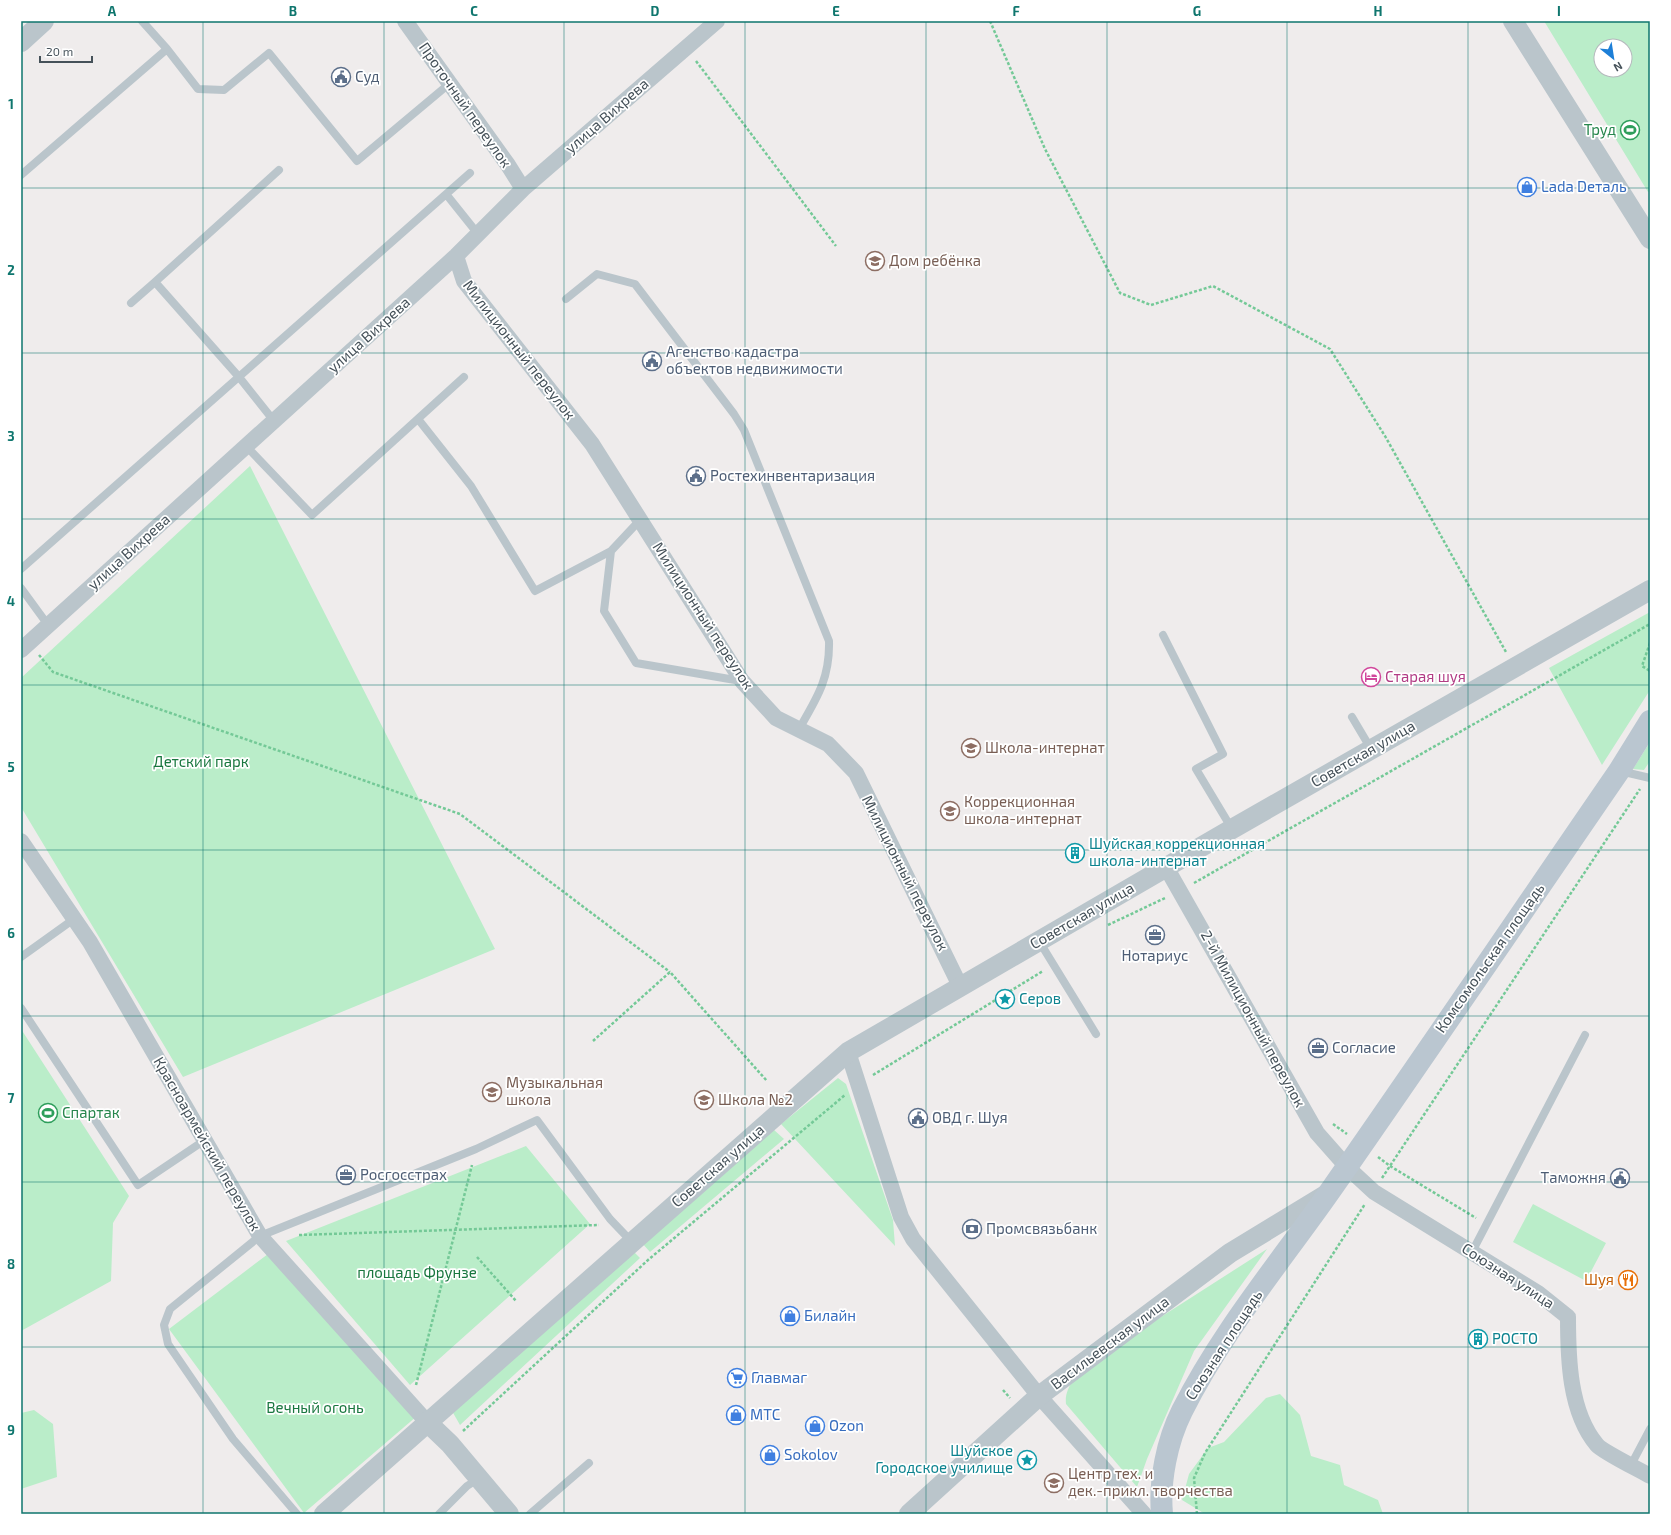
<svg xmlns="http://www.w3.org/2000/svg" width="1671" height="1535" viewBox="0 0 1671 1535" font-family="'Exo 2',sans-serif">
  <style>
    .green { fill: #baedc9; fill-rule: evenodd }
    .lines { fill: none; stroke-linecap: round; stroke-linejoin: round }
    .path { stroke: #74c997; stroke-width: 2.5; stroke-dasharray: 3 2; stroke-linecap: butt }
    .service { stroke: #bac5cb; stroke-width: 8 }
    .minor { stroke: #bac5cb; stroke-width: 16 }
    .tertiary { stroke: #bac5cb; stroke-width: 20 }
    .secondary { stroke: #bac6d0; stroke-width: 22 }
    .grid { fill: none; stroke: #0f766e; stroke-width: 1; stroke-opacity: 0.55 }
    .labels { text-anchor: middle; stroke-width: 3.5; stroke-linejoin: round; paint-order: stroke }
    .service-label { font-size: 15px; fill: #4e5e75; stroke: #fff; text-anchor: start }
    .street-label { font-size: 15px; fill: #455159; stroke: #fff }
    .leisure-label { font-size: 15px; fill: #27864d; stroke: #fff; text-anchor: end }
    .shop-label { font-size: 15px; fill: #366cbe; stroke: #fff; text-anchor: start }
    .education-label { font-size: 15px; fill: #785e54; stroke: #fff; text-anchor: start }
    .hotel-label { font-size: 15px; fill: #b23c85; stroke: #fff; text-anchor: start }
    .park-label { font-size: 15px; fill: #19773f; stroke: #fff }
    .culture-label { font-size: 15px; fill: #0d838f; stroke: #fff; text-anchor: start }
    .food-label { font-size: 15px; fill: #c56008; stroke: #fff; text-anchor: end }
    .neatline { fill: none; stroke: #0f766e; stroke-width: 1.5 }
    .grid-label { font-size: 13px; text-anchor: middle; font-weight: bold; fill: #0f766e }
  </style>
  <rect width="100%" height="100%" fill="#efecec"/>
  <path class="green" d="M 1544,21 L 1650,21 L 1650,191 L 1648,192 ZM 1601,46 L 1625,46 L 1625,70 L 1601,70 Z
    M 250,466 L 495,949 L 183,1077 L 21,807 L 21,678 Z
    M 1650,612 L 1650,690 L 1602,765 L 1549,668 Z
    M 1650,742 L 1650,761 L 1644,770 L 1633,769 Z
    M 21,1029 L 129,1196 L 113,1223 L 111,1281 L 21,1331 Z
    M 838,1078 L 846,1084 L 893,1220 L 895,1246 L 781,1124 Z
    M 773,1129 L 784,1139 L 650,1252 L 642,1243 Z
    M 526,1146 L 590,1224 L 410,1385 L 286,1241 Z
    M 1533,1204 L 1606,1243 L 1586,1281 L 1513,1242 Z
    M 1267,1249 L 1194,1351 L 1147,1459 L 1137,1487 L 1066,1404 C 1064,1387 1078,1374 1089,1363 Z
    M 632,1250 L 640,1258 L 460,1425 L 452,1411 Z
    M 268,1254 L 417,1416 L 304,1513 L 169,1329 Z
    M 1280,1394 L 1300,1415 L 1311,1456 L 1340,1465 L 1344,1485 L 1378,1500 L 1383,1514 L 1205,1514 L 1182,1500 L 1189,1474 L 1208,1448 L 1224,1442 L 1266,1398 Z
    M 34,1410 L 53,1424 L 57,1477 L 21,1489 L 21,1413 Z"/>
  <g class="lines">
    <path class="path" d="M 990,21 L 1045,149 L 1120,293 L 1151,305 L 1213,286 L 1330,349 L 1385,436 L 1506,652
      M 696,61 L 836,246
      M 1650,643 L 1642,666 L 1650,671
      M 39,655 L 53,672 L 460,814 L 670,972
      M 1194,883 L 1650,624
      M 1108,925 L 1165,898
      M 593,1041 L 670,972 L 767,1081
      M 873,1075 L 1043,971
      M 1333,1124 L 1347,1134
      M 1378,1157 L 1390,1166 L 1476,1218
      M 1382,1178 L 1640,789
      M 299,1235 L 599,1225
      M 477,1257 L 516,1301
      M 416,1385 L 472,1165
      M 1003,1390 L 1010,1398
      M 463,1431 L 648,1260 L 845,1095
      M 1197,1514 L 1194,1478 L 1205,1453 L 1365,1204"/>
    <path class="service" d="M 167,49 L 198,89 L 224,90 L 269,53 L 357,161 L 449,84
      M 21,175 L 167,49 L 142,21
      M 446,194 L 478,234
      M 566,299 L 597,274 L 635,284 L 734,414 L 744,430 L 829,641 C 830,678 817,698 799,729
      M 131,303 L 155,282
      M 418,419 L 471,486 L 535,591 L 611,551
      M 274,421 L 239,377 L 155,282 L 279,170
      M 246,446 L 312,515 L 464,377
      M 640,520 L 611,551 L 604,611 L 636,663 L 741,681
      M 21,569 L 470,173
      M 21,588 L 48,625
      M 1163,635 L 1223,754 L 1196,769 L 1232,829
      M 1352,717 L 1371,749
      M 1620,771 L 1650,778
      M 1039,941 L 1096,1034
      M 21,957 L 74,919
      M 21,1008 L 138,1185 L 205,1140
      M 1472,1252 L 1585,1035
      M 1631,1465 L 1650,1429
      M 297,1514 L 233,1439 L 168,1344 L 164,1325 L 170,1309 L 260,1236 L 476,1149 L 537,1120 L 610,1219 L 631,1241
      M 439,1514 L 467,1486 L 478,1479
      M 530,1514 L 589,1463"/>
    <path class="minor" d="M 405,21 L 508,165 L 523,189
      M 456,256 L 464,281 L 592,444 L 742,681 L 776,718 L 828,744 L 856,773 L 960,986
      M 21,650 L 456,256 L 523,189 L 717,21
      M 21,841 L 90,942 L 260,1236 L 427,1422
      M 1166,867 L 1317,1133 L 1347,1167 L 1374,1192 L 1538,1293 L 1568,1317 C 1568,1357 1569,1412 1597,1445 C 1603,1452 1640,1470 1650,1476
      M 848,1052 L 901,1217 L 913,1239 L 1039,1396 L 1144,1514"/>
    <path class="tertiary" d="M 1513,21 L 1650,239
      M 21,42 L 44,21
      M 427,1422 L 450,1444 L 509,1514
      M 324,1514 L 848,1052 L 1232,829 L 1650,590
      M 909,1514 L 1039,1396 L 1230,1253 L 1327,1194"/>
    <path class="secondary" d="M 1162,1514 C 1159,1481 1167,1441 1182,1411 C 1221,1333 1278,1265 1328,1194 C 1426,1054 1522,912 1619,771 L 1650,721"/>
  </g>
  <path class="grid" d="M 203,21 L 203,1514M 384,21 L 384,1514M 564,21 L 564,1514M 745,21 L 745,1514M 926,21 L 926,1514M 1107,21 L 1107,1514M 1287,21 L 1287,1514M 1468,21 L 1468,1514M 21,188 L 1650,188M 21,353 L 1650,353M 21,519 L 1650,519M 21,685 L 1650,685M 21,850 L 1650,850M 21,1016 L 1650,1016M 21,1182 L 1650,1182M 21,1347 L 1650,1347"/>
  <defs>
    <g id="civic-ring" transform="scale(1)"><circle r="9.5" fill="#fff" stroke="#5c6f8a" stroke-width="1.5"/><path d="M-.6-6.5H3V-4.5H.6V-3L4-1V1h2V6H-6V1h2V-1L-.6-3ZM-1.2 2.5V6h2.4V2.5Z" fill="#5c6f8a"/></g>
    <g id="stadium-ring" transform="scale(1)"><circle r="9.5" fill="#fff" stroke="#2e9e5b" stroke-width="1.5"/><path d="M0-5a6.5 5 0 1 0 0 10a6.5 5 0 1 0 0-10ZM-3.5-1.8h7v3.6h-7Z" fill="#2e9e5b"/></g>
    <g id="shop-ring" transform="scale(1)"><circle r="9.5" fill="#fff" stroke="#3f7fe0" stroke-width="1.5"/><path d="M-5-2.5h2.3a2.7 3.5 0 0 1 5.4 0H5L5.5 6h-11ZM-1.5-2.5h3a1.5 2.3 0 0 0-3 0Z" fill="#3f7fe0"/></g>
    <g id="school-ring" transform="scale(1)"><circle r="9.5" fill="#fff" stroke="#8d6e63" stroke-width="1.5"/><path d="M0-5L7-2L0 1L-7-2ZM-4 1L0 2.5L4 1V4Q0 6-4 4Z" fill="#8d6e63"/></g>
    <g id="hotel-ring" transform="scale(1)"><circle r="9.5" fill="#fff" stroke="#d1479c" stroke-width="1.5"/><path d="M-6-4.5h1.5V1H6V5H4.5V3h-9V5H-6ZM-4 0a1.8 1.8 0 1 1 3.6 0ZM.5 0V-2.5h3Q6-2.5 6 0Z" fill="#d1479c"/></g>
    <g id="building-ring" transform="scale(1)"><circle r="9.5" fill="#fff" stroke="#0f9aa8" stroke-width="1.5"/><path d="M-4-6H4V6H1V3H-1V6H-4ZM-2.5-4.3h1.7v1.8h-1.7ZM.8-4.3h1.7v1.8H.8ZM-2.5-1h1.7V.8h-1.7ZM.8-1h1.7V.8H.8Z" fill="#0f9aa8"/></g>
    <g id="office-ring" transform="scale(1)"><circle r="9.5" fill="#fff" stroke="#5c6f8a" stroke-width="1.5"/><path d="M-6-3h4V-5.5h4V-3h4V5H-6ZM-1-4.5V-3h2v-1.5ZM-6 0V1H6V0Z" fill="#5c6f8a"/></g>
    <g id="sight-ring" transform="scale(1)"><circle r="9.5" fill="#fff" stroke="#0f9aa8" stroke-width="1.5"/><path d="M0-6L1.8-2.2L6-1.7L2.9 1.2L3.7 5.4L0 3.3L-3.7 5.4L-2.9 1.2L-6-1.7L-1.8-2.2Z" fill="#0f9aa8"/></g>
    <g id="bank-ring" transform="scale(1)"><circle r="9.5" fill="#fff" stroke="#5c6f8a" stroke-width="1.5"/><path d="M-6-4H6V4H-6ZM0-2.3a2.3 2.3 0 1 0 0 4.6a2.3 2.3 0 1 0 0-4.6Z" fill="#5c6f8a"/></g>
    <g id="restaurant-ring" transform="scale(1)"><circle r="9.5" fill="#fff" stroke="#e8710a" stroke-width="1.5"/><path d="M-5-6h1v4h1v-4h1v4h1v-4h1v5L-1.5 .5V6h-2V.5L-5-1ZM5-6V6H3V1.5H1.5Q1.5-4 5-6Z" fill="#e8710a"/></g>
    <g id="supermarket-ring" transform="scale(1)"><circle r="9.5" fill="#fff" stroke="#3f7fe0" stroke-width="1.5"/><path d="M-6-5.5h2.5l.6 2H6L4.5 2H-2.5L-4.4-4H-6ZM-1.5 3.2a1.3 1.3 0 1 0 .1 0ZM3 3.2a1.3 1.3 0 1 0 .1 0Z" fill="#3f7fe0"/></g>
  </defs>
  <g fill-rule="evenodd">
    <use href="#civic-ring" x="341" y="77"/>
    <use href="#stadium-ring" x="1630" y="130"/>
    <use href="#shop-ring" x="1527" y="187"/>
    <use href="#school-ring" x="875" y="261"/>
    <use href="#civic-ring" x="652" y="361"/>
    <use href="#civic-ring" x="696" y="476"/>
    <use href="#hotel-ring" x="1371" y="677"/>
    <use href="#school-ring" x="971" y="748"/>
    <use href="#school-ring" x="950" y="811"/>
    <use href="#building-ring" x="1075" y="853"/>
    <use href="#office-ring" x="1155" y="935"/>
    <use href="#sight-ring" x="1005" y="999"/>
    <use href="#office-ring" x="1318" y="1048"/>
    <use href="#school-ring" x="492" y="1092"/>
    <use href="#school-ring" x="704" y="1100"/>
    <use href="#stadium-ring" x="48" y="1113"/>
    <use href="#civic-ring" x="918" y="1118"/>
    <use href="#office-ring" x="346" y="1175"/>
    <use href="#civic-ring" x="1620" y="1178"/>
    <use href="#bank-ring" x="972" y="1229"/>
    <use href="#restaurant-ring" x="1628" y="1280"/>
    <use href="#shop-ring" x="790" y="1316"/>
    <use href="#building-ring" x="1478" y="1339"/>
    <use href="#supermarket-ring" x="737" y="1378"/>
    <use href="#shop-ring" x="736" y="1415"/>
    <use href="#shop-ring" x="815" y="1426"/>
    <use href="#shop-ring" x="770" y="1455"/>
    <use href="#sight-ring" x="1027" y="1460"/>
    <use href="#school-ring" x="1054" y="1483"/>
  </g>
  <g class="labels">
    <g class="service-label">
      <text x="355" y="82">Суд</text>
      <text x="666" y="357">Агенство кадастра<tspan x="666" dy="17">объектов недвижимости</tspan></text>
      <text x="710" y="481">Ростехинвентаризация</text>
      <text x="1155" y="961" text-anchor="middle">Нотариус</text>
      <text x="1332" y="1053">Согласие</text>
      <text x="932" y="1123">ОВД г. Шуя</text>
      <text x="360" y="1180">Росгосстрах</text>
      <text x="1606" y="1183" text-anchor="end">Таможня</text>
      <text x="986" y="1234">Промсвязьбанк</text>
    </g>
    <g class="street-label">
      <text transform="translate(465 105) rotate(55)" y="5">Проточный переулок</text>
      <text transform="translate(607 116) rotate(-41)" y="5">улица Вихрева</text>
      <text transform="translate(369 335) rotate(-42)" y="5">улица Вихрева</text>
      <text transform="translate(519 350) rotate(52)" y="5">Милиционный переулок</text>
      <text transform="translate(129 552) rotate(-42)" y="5">улица Вихрева</text>
      <text transform="translate(703 616) rotate(57)" y="5">Милиционный переулок</text>
      <text transform="translate(1363 754) rotate(-30)" y="5">Советская улица</text>
      <text transform="translate(905 873) rotate(63)" y="5">Милиционный переулок</text>
      <text transform="translate(1082 916) rotate(-30)" y="5">Советская улица</text>
      <text transform="translate(1490 958) rotate(-55)" y="5">Комсомольская площадь</text>
      <text transform="translate(1253 1019) rotate(61)" y="5">2-й Милиционный переулок</text>
      <text transform="translate(207 1144) rotate(60)" y="5">Красноармейский переулок</text>
      <text transform="translate(718 1166) rotate(-41)" y="5">Советская улица</text>
      <text transform="translate(1508 1276) rotate(33)" y="5">Союзная улица</text>
      <text transform="translate(1110 1343) rotate(-37)" y="5">Васильевская улица</text>
      <text transform="translate(1224 1345) rotate(-57)" y="5">Союзная площадь</text>
    </g>
    <g class="leisure-label">
      <text x="1616" y="135">Труд</text>
      <text x="62" y="1118" text-anchor="start">Спартак</text>
    </g>
    <g class="shop-label">
      <text x="1541" y="192">Lada Dеталь</text>
      <text x="804" y="1321">Билайн</text>
      <text x="751" y="1383">Главмаг</text>
      <text x="750" y="1420">МТС</text>
      <text x="829" y="1431">Ozon</text>
      <text x="784" y="1460">Sokolov</text>
    </g>
    <g class="education-label">
      <text x="889" y="266">Дом ребёнка</text>
      <text x="985" y="753">Школа-интернат</text>
      <text x="964" y="807">Коррекционная<tspan x="964" dy="17">школа-интернат</tspan></text>
      <text x="506" y="1088">Музыкальная<tspan x="506" dy="17">школа</tspan></text>
      <text x="718" y="1105">Школа №2</text>
      <text x="1068" y="1479">Центр тех. и<tspan x="1068" dy="17">дек.-прикл. творчества</tspan></text>
    </g>
    <g class="hotel-label">
      <text x="1385" y="682">Старая шуя</text>
    </g>
    <g class="park-label">
      <text x="201" y="767">Детский парк</text>
      <text x="417" y="1278">площадь Фрунзе</text>
      <text x="315" y="1413">Вечный огонь</text>
    </g>
    <g class="culture-label">
      <text x="1089" y="849">Шуйская коррекционная<tspan x="1089" dy="17">школа-интернат</tspan></text>
      <text x="1019" y="1004">Серов</text>
      <text x="1492" y="1344">РОСТО</text>
      <text x="1013" y="1456" text-anchor="end">Шуйское<tspan x="1013" dy="17">Городское училище</tspan></text>
    </g>
    <g class="food-label">
      <text x="1614" y="1285">Шуя</text>
    </g>
  </g>
  <rect width="1671" height="1535" fill="none" stroke="#ffffff" stroke-width="44"/>
  <g transform="translate(1613 58) rotate(150)"><circle r="19" fill="#ffffff" stroke="#b5b9bd"/>
  <path d="M0-3L7 15L0 10L-7 15Z" fill="#1d7fd7"/>
  <text y="-6" font-size="11" font-weight="bold" text-anchor="middle" fill="#455159">N</text>
  </g>
  <path d="M40 56v6h52v-6" fill="none" stroke="#455159" stroke-width="2"/>
  <text x="46" y="56" font-size="12" fill="#455159" stroke="#ffffff" stroke-width="3" paint-order="stroke">20 m</text>
  <rect x="22" y="22" width="1627" height="1491" class="neatline"/>
  <g class="grid-label">
    <text x="112" y="16">A</text>
    <text x="293" y="16">B</text>
    <text x="474" y="16">C</text>
    <text x="655" y="16">D</text>
    <text x="836" y="16">E</text>
    <text x="1016" y="16">F</text>
    <text x="1197" y="16">G</text>
    <text x="1378" y="16">H</text>
    <text x="1559" y="16">I</text>
    <text x="11" y="109">1</text>
    <text x="11" y="275">2</text>
    <text x="11" y="441">3</text>
    <text x="11" y="606">4</text>
    <text x="11" y="772">5</text>
    <text x="11" y="938">6</text>
    <text x="11" y="1103">7</text>
    <text x="11" y="1269">8</text>
    <text x="11" y="1435">9</text>
  </g>
</svg>
